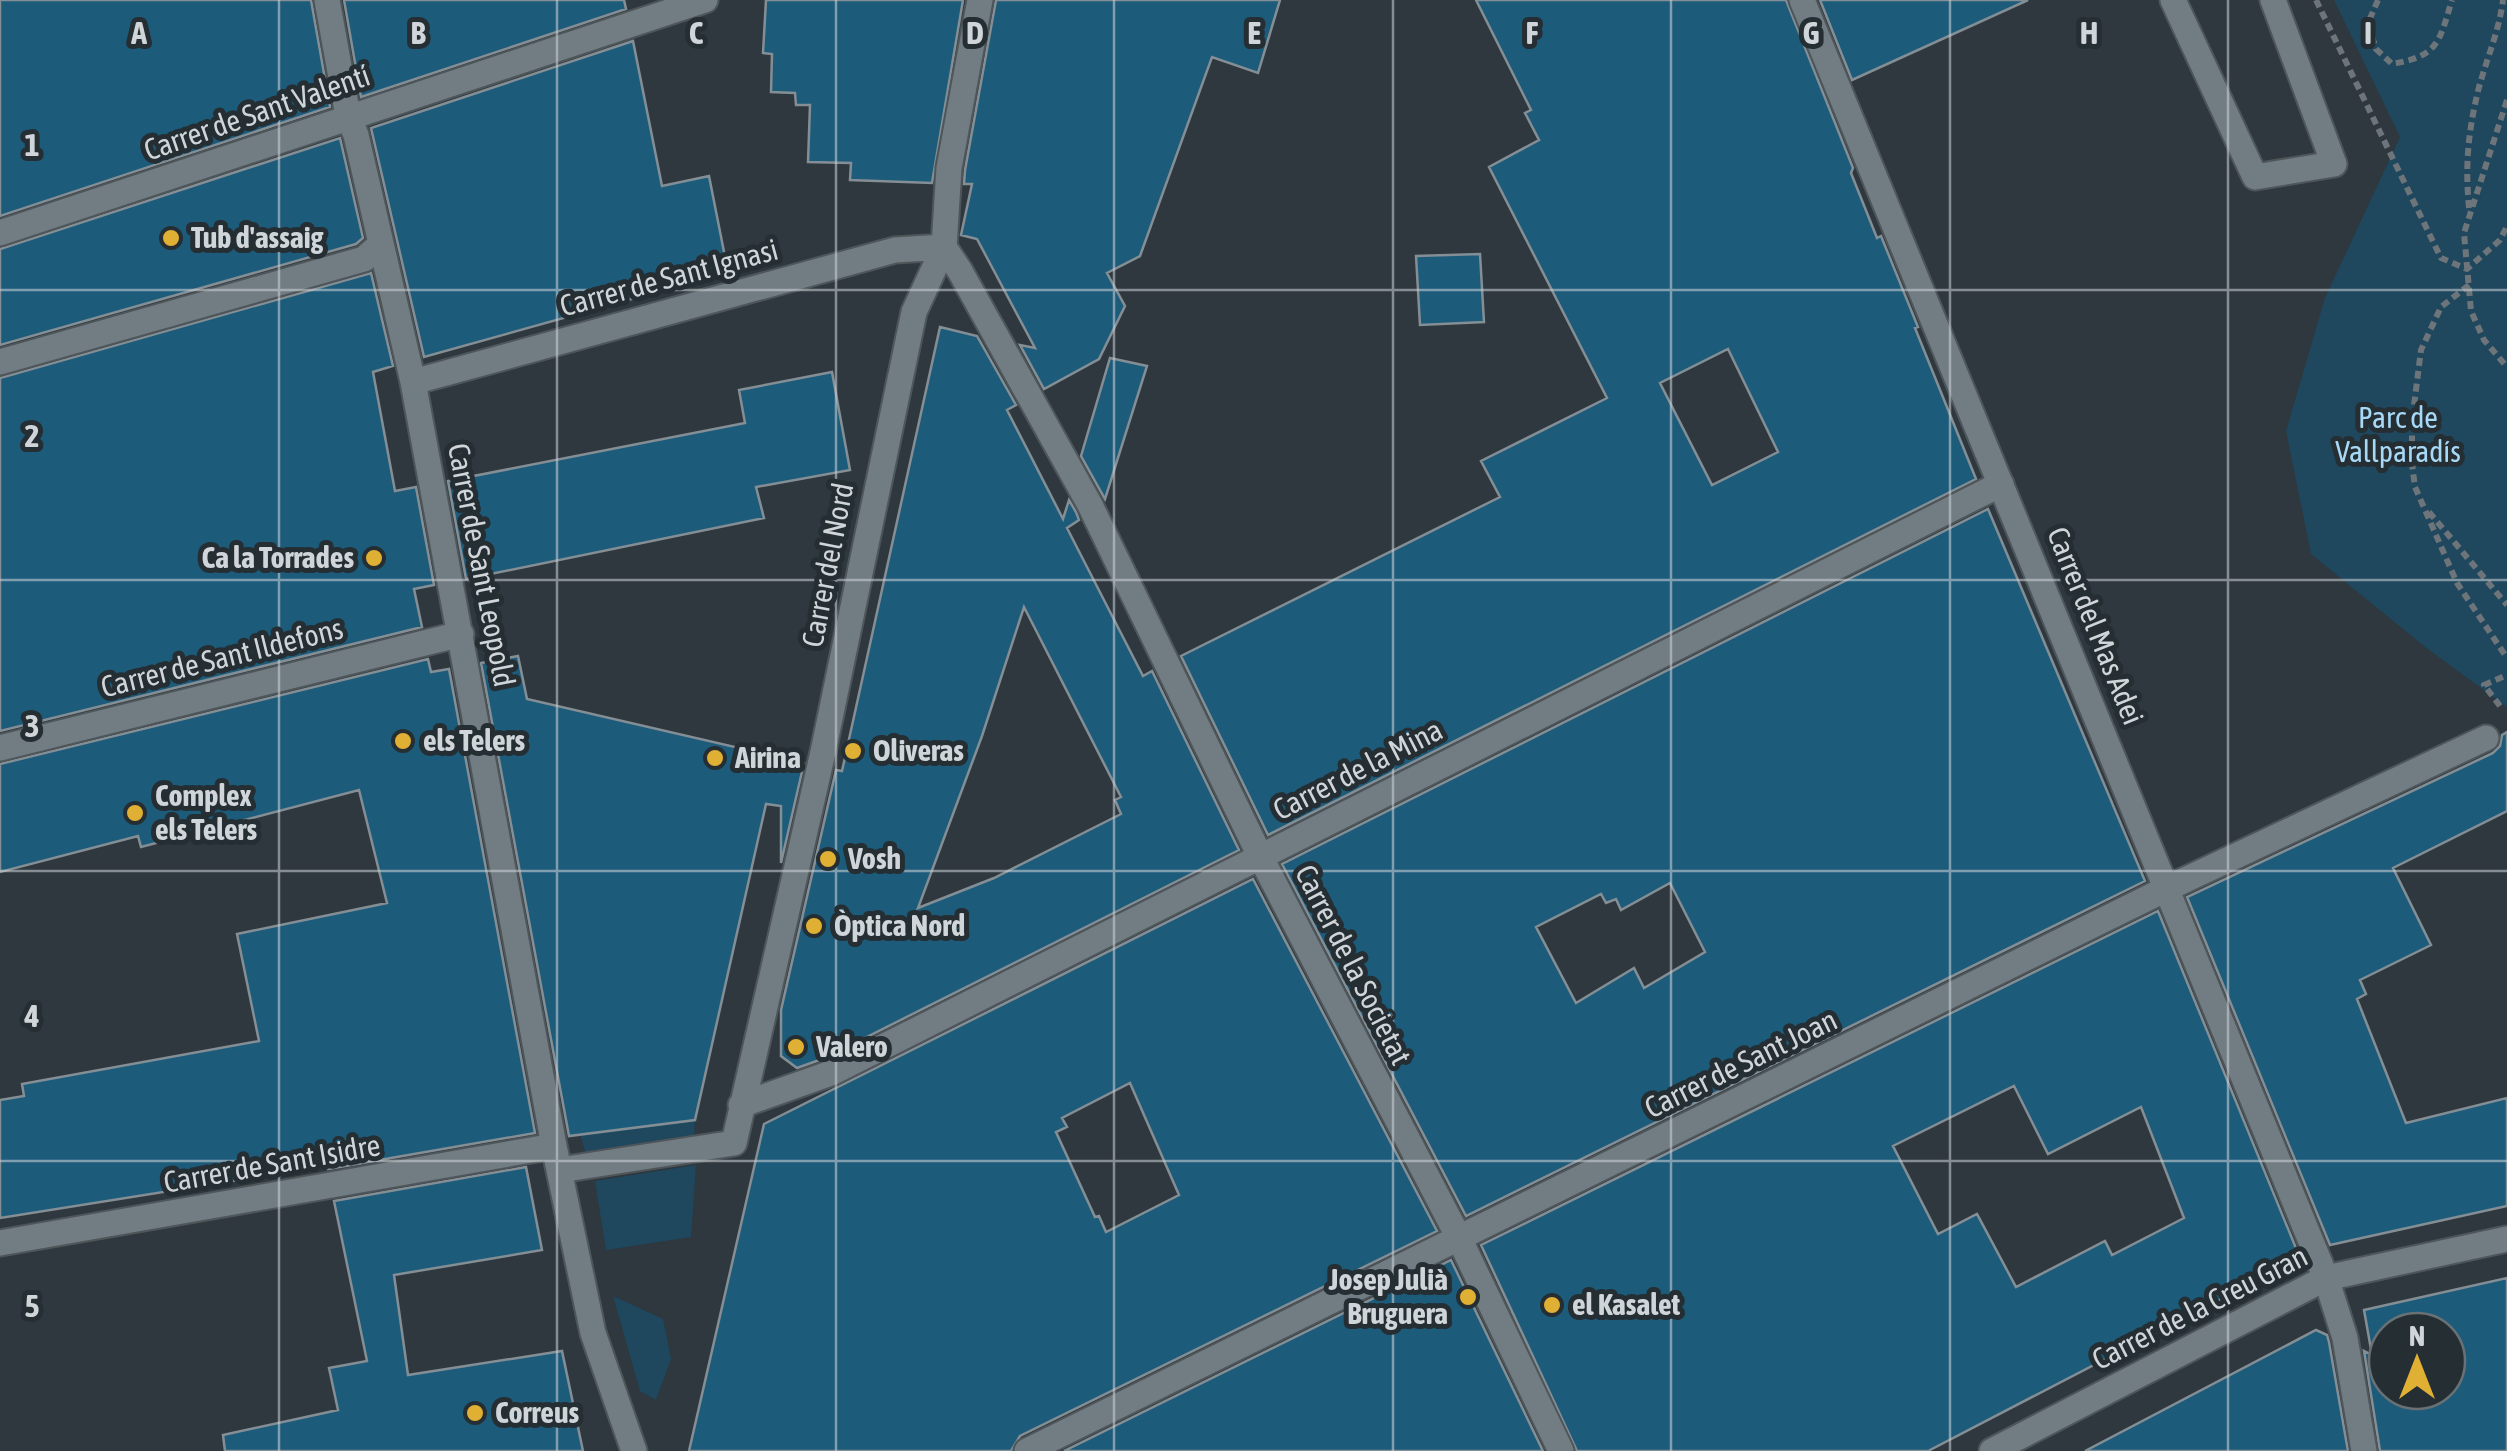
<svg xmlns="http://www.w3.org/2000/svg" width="2507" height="1451" viewBox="0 0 2507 1451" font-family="'Asap Condensed',sans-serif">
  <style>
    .green { fill: #1f475d }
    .building { fill: #1d5b7b; stroke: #848e95; stroke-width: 2.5; fill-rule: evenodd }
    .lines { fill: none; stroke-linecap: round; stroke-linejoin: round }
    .service-casing { stroke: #4e565a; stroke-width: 29 }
    .pedestrian-casing { stroke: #4e565a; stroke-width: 29 }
    .minor-casing { stroke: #4e565a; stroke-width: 29 }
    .path { stroke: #6d757a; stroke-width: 6; stroke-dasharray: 8 5; stroke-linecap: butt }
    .service { stroke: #727c83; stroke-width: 25 }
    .pedestrian { stroke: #727c83; stroke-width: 25 }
    .minor { stroke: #727c83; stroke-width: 25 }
    .grid { fill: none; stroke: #d0d5d9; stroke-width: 2.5; stroke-opacity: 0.55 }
    .poi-dot { fill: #e0b034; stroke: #252e33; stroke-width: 4 }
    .labels { text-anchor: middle; stroke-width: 10; stroke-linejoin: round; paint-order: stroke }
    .street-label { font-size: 30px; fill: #d0d5d9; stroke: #252e33 }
    .poi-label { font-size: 30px; font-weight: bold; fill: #d0d5d9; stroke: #252e33; text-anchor: start }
    .park-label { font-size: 30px; fill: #a7d9f7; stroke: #252e33 }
    .grid-label { font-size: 32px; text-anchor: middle; font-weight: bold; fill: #d0d5d9; stroke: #252e33; stroke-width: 10; stroke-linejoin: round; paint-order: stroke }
  </style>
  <rect width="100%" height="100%" fill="#2e383e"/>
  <path class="green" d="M 2334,0 L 2507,0 L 2507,707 L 2425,647 L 2311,554 L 2286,431 L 2325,298 L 2400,137 Z
    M 695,1120 L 694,1140 L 586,1154 L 580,1134 Z
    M 696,1165 L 691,1237 L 606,1250 L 595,1181 Z
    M 613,1296 L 663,1319 L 671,1359 L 656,1400 L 640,1391 Z"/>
  <path class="building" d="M 0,0 L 311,0 L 330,107 L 0,216 Z
    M 344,0 L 624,0 L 626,9 L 361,97 Z
    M 766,0 L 963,0 L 932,183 L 850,180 L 851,163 L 808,162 L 810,105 L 796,105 L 795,93 L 771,92 L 772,54 L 763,53 Z
    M 996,0 L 1280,0 L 1258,73 L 1212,57 L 1140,256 L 1107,273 L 1125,306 L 1099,359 L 1044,389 L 1020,345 L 1035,348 L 977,239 L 961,235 L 972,184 L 964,184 L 965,170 Z
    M 1476,0 L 1786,0 L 1853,168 L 1851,173 L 1877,238 L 1881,236 L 1918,327 L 1915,328 L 1976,479 L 1268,835 L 1181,656 L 1500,497 L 1481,461 L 1607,398 L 1489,167 L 1539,140 L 1525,113 L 1531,110 ZM 1728,349 L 1778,452 L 1712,485 L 1660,383 Z
    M 1820,0 L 2028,0 L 1852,80 Z
    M 633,41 L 662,186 L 709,176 L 728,272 L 424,357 L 371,128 Z
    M 340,138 L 363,238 L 356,244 L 0,345 L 0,249 Z
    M 1480,254 L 1484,322 L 1420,325 L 1416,256 Z
    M 371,273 L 393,366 L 373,372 L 395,491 L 416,487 L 434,585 L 414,589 L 422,627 L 0,731 L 0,378 Z
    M 940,327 L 977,336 L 1016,405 L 1007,410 L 1063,519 L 1069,500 L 1076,512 L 1079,520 L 1067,528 L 1143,676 L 1152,671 L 1239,850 L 825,1058 L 797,1068 L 781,1056 L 781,1010 L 836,770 L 842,771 ZM 1024,607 L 1121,797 L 1115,800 L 1121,814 L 994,878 L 918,908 L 982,736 Z
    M 1110,358 L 1147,366 L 1105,499 L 1081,456 Z
    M 832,372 L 850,470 L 756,487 L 764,518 L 466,579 L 448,481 L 745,423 L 739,390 Z
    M 1988,509 L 2145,881 L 1466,1216 L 1282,864 ZM 1670,883 L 1705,952 L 1644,988 L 1634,968 L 1576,1003 L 1536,927 L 1601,894 L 1606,903 L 1616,899 L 1621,910 Z
    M 518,656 L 527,699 L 804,763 L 781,863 L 781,806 L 766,804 L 695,1120 L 569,1136 L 481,663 Z
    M 428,659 L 431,672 L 449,669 L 535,1133 L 328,1169 L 327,1166 L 0,1218 L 0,1100 L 24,1096 L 22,1084 L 259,1041 L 237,934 L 387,903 L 359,790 L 141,847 L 138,836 L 0,872 L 0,764 Z
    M 2507,732 L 2507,811 L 2393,868 L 2431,945 L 2360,980 L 2366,994 L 2357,999 L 2406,1123 L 2507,1098 L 2507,1206 L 2330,1245 L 2187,897 L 2493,753 L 2500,746 L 2502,735 Z
    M 1253,879 L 1437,1231 L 1020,1436 L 1011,1451 L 689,1451 L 764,1124 ZM 1130,1083 L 1179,1195 L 1106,1232 L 1099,1216 L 1095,1217 L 1056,1132 L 1067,1127 L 1062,1118 Z
    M 2158,911 L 2300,1258 L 1928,1451 L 1577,1451 L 1481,1245 ZM 2014,1086 L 2048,1154 L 2141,1107 L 2184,1218 L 2112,1255 L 2105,1241 L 2016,1287 L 1977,1214 L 1938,1234 L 1893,1146 Z
    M 526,1167 L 542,1250 L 394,1275 L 408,1375 L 562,1351 L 583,1451 L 225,1451 L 223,1435 L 338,1410 L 329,1368 L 367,1361 L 334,1201 Z
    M 1451,1260 L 1543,1451 L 1064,1451 Z
    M 2507,1278 L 2507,1451 L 2380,1451 L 2364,1351 L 2372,1355 L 2364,1310 ZM 2387,1331 L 2447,1331 L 2447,1391 L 2387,1391 Z
    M 2316,1330 L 2327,1335 L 2329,1342 L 2348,1451 L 2085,1451 Z"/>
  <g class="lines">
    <g class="service-casing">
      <path id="service" d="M 0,362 L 364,259 L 380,245"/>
    </g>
    <g class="pedestrian-casing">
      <path id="pedestrian" d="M 2173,0 L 2255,177 L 2334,164 L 2273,0
        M 2326,1278 L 2507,1239"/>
    </g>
    <g class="minor-casing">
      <path id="minor" d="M 327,0 L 348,116 L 356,135 L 413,382 L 554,1146 L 593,1333 L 634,1451
        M 1802,0 L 2326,1278 L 2345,1338 L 2364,1451
        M 0,233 L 705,0
        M 944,247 L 960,271 L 1090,505 L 1260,856 L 1460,1240 L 1561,1451
        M 413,382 L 895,250 L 944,247
        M 0,748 L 461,634
        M 741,1105 L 831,1073 L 2001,484
        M 560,1170 L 734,1143 L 823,752 L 914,312 L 944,247 L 949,168 L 980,0
        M 0,1243 L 554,1146
        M 1027,1451 L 2168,888 L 2486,738
        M 1992,1451 L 2326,1278"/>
    </g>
    <path class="path" d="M 2316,0 L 2441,258 L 2467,269 L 2500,240 L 2507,226
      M 2378,0 L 2368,23 L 2376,49 L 2392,64 C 2439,56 2439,42 2452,0
      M 2507,100 L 2464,233 L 2471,311 L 2484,340 L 2507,367
      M 2469,208 C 2465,165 2468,133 2478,91 C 2486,60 2499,32 2503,0
      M 2469,285 L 2441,307 L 2421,350 L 2412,421 L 2412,464 L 2415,487 L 2457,583 L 2507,658
      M 2429,512 L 2507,605
      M 2500,706 L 2484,685 L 2507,675"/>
    <use href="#service" class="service"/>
    <use href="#pedestrian" class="pedestrian"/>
    <use href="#minor" class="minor"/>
  </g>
  <path class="grid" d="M 279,0 L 279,1451M 557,0 L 557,1451M 836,0 L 836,1451M 1114,0 L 1114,1451M 1393,0 L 1393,1451M 1671,0 L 1671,1451M 1950,0 L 1950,1451M 2228,0 L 2228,1451M 0,290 L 2507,290M 0,580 L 2507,580M 0,871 L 2507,871M 0,1161 L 2507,1161"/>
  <g class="poi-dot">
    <circle cx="171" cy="238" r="10"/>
    <circle cx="374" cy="558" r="10"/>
    <circle cx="403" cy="741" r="10"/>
    <circle cx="853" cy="751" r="10"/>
    <circle cx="715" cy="758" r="10"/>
    <circle cx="135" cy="813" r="10"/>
    <circle cx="828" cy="859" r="10"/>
    <circle cx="814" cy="926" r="10"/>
    <circle cx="796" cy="1047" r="10"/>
    <circle cx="1468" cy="1297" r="10"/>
    <circle cx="1552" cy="1305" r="10"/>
    <circle cx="475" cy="1413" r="10"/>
  </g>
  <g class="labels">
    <g class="street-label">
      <text transform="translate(257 113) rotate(-19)" y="10">Carrer de Sant Valentí</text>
      <text transform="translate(669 278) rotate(-15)" y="10">Carrer de Sant Ignasi</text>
      <text transform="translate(481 565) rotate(79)" y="10">Carrer de Sant Leopold</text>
      <text transform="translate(828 565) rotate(-79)" y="10">Carrer del Nord</text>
      <text transform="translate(2095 626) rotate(68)" y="10">Carrer del Mas Adei</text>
      <text transform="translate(222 658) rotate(-14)" y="10">Carrer de Sant Ildefons</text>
      <text transform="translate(1358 770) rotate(-27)" y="10">Carrer de la Mina</text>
      <text transform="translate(1353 965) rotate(63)" y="10">Carrer de la Societat</text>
      <text transform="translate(1741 1064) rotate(-26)" y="10">Carrer de Sant Joan</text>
      <text transform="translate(272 1164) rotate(-10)" y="10">Carrer de Sant Isidre</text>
      <text transform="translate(2200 1308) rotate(-27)" y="10">Carrer de la Creu Gran</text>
    </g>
    <g class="poi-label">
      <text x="191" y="248">Tub d'assaig</text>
      <text x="354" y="568" text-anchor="end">Ca la Torrades</text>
      <text x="423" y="751">els Telers</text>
      <text x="873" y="761">Oliveras</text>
      <text x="735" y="768">Airina</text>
      <text x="155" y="806">Complex<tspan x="155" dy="34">els Telers</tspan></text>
      <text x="848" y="869">Vosh</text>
      <text x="834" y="936">Òptica Nord</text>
      <text x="816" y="1057">Valero</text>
      <text x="1448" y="1290" text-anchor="end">Josep Julià<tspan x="1448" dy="34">Bruguera</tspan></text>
      <text x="1572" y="1315">el Kasalet</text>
      <text x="495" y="1423">Correus</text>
    </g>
    <g class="park-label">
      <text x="2398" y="428">Parc de<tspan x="2398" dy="34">Vallparadís</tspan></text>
    </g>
  </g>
  <g class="grid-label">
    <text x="139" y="44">A</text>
    <text x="418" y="44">B</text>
    <text x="696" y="44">C</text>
    <text x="975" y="44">D</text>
    <text x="1254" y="44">E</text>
    <text x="1532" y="44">F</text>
    <text x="1811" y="44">G</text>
    <text x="2089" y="44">H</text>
    <text x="2368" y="44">I</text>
    <text x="32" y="156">1</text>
    <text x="32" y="447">2</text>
    <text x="32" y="737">3</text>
    <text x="32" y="1027">4</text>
    <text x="32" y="1317">5</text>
  </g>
  <g transform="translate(2417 1361)"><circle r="48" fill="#252e33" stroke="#697175" stroke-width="2.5"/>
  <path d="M0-8L18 38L0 25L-18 38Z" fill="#e0b034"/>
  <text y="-15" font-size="28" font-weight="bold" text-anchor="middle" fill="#d0d5d9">N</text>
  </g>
</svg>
